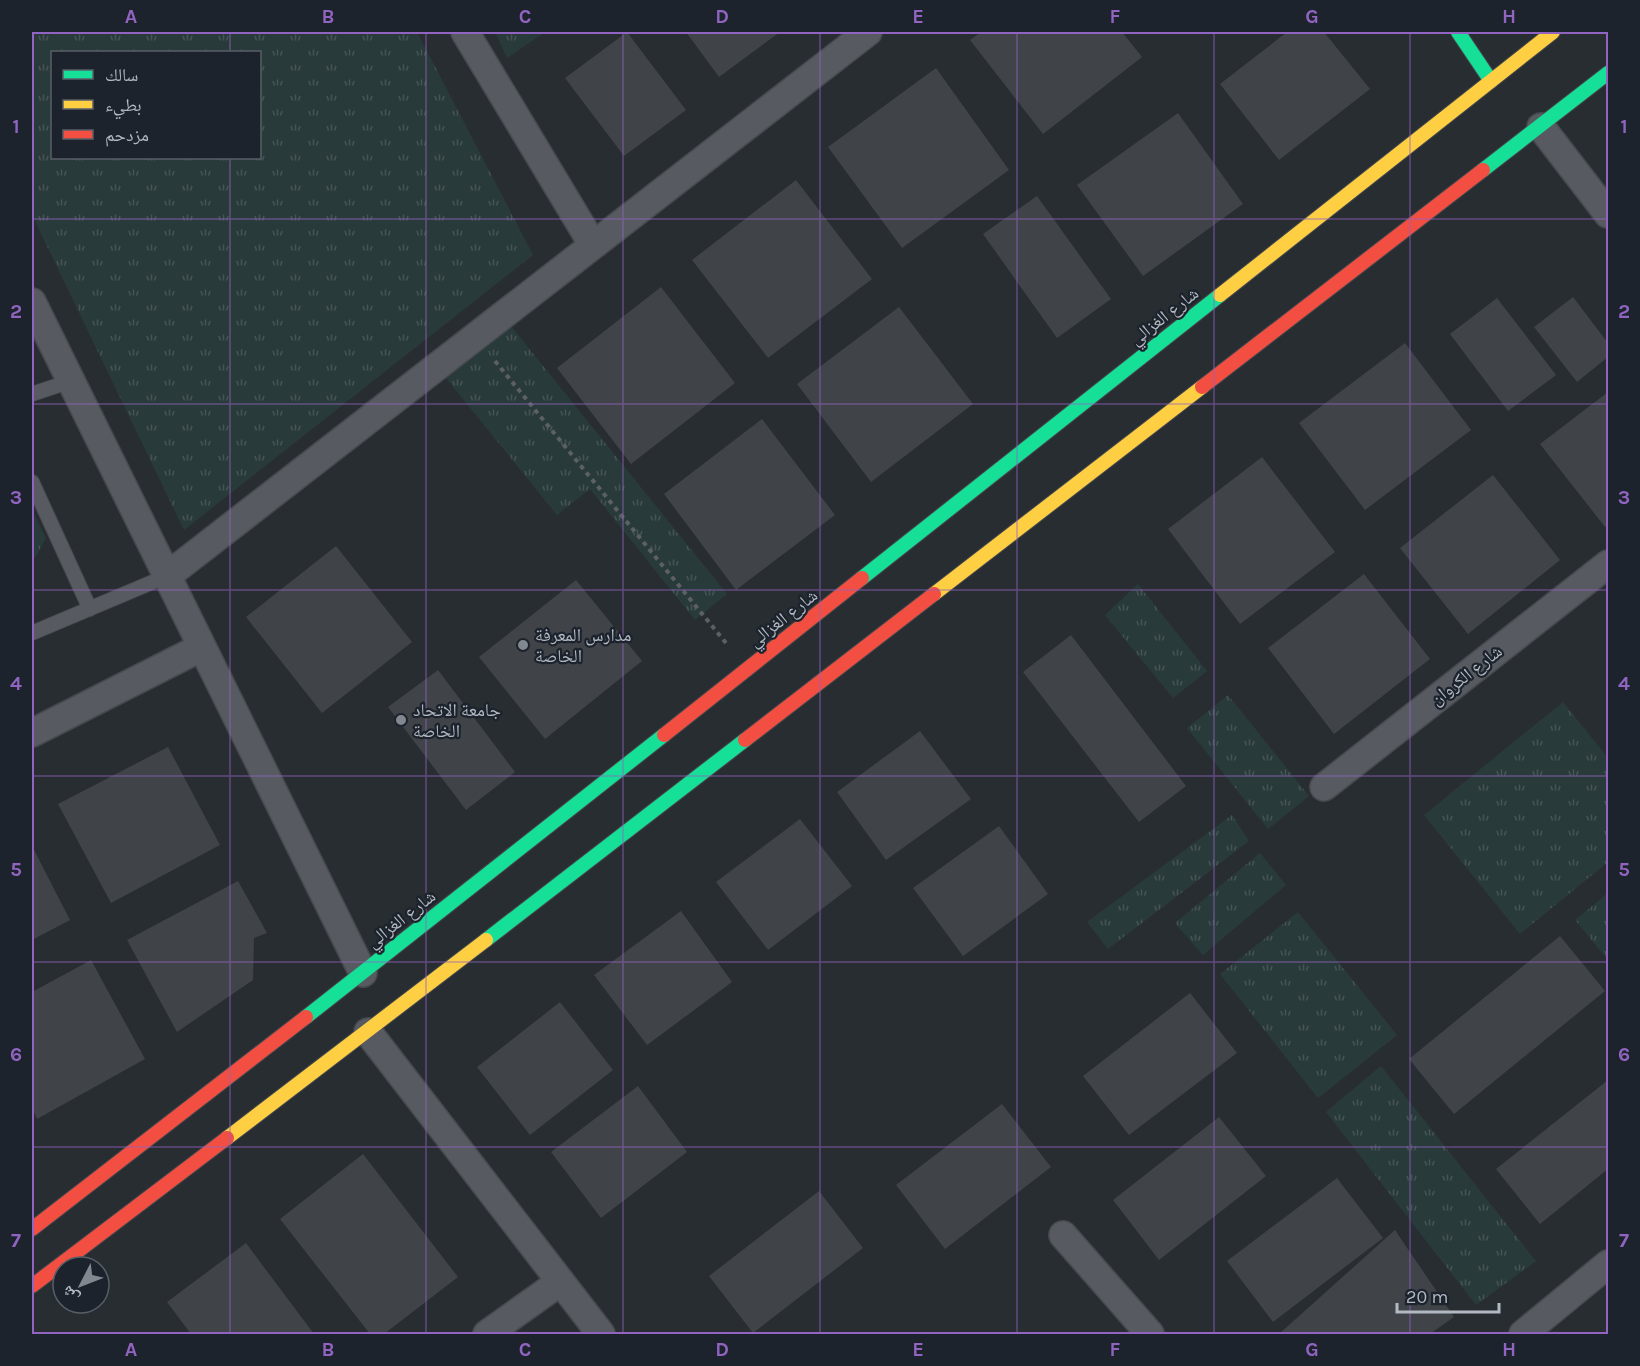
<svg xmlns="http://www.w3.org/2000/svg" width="1640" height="1366" viewBox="0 0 1640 1366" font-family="Karla,'Noto Naskh Arabic',sans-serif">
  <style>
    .grass { fill: url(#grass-tufts); fill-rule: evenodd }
    .building { fill: #404449 }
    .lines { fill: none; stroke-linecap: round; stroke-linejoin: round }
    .lane-casing { stroke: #46494d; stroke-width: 16 }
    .street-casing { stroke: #46494d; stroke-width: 30 }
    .fast-casing { stroke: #46494d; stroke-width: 16 }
    .slow-casing { stroke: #46494d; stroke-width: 16 }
    .jam-casing { stroke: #46494d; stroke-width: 16 }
    .path { stroke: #5c6064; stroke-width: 4; stroke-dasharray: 4.5 4.5; stroke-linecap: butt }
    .lane { stroke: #575b61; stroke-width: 14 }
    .street { stroke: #575b61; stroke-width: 27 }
    .fast { stroke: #16e098; stroke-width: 14 }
    .slow { stroke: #ffcf43; stroke-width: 14 }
    .jam { stroke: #f24e42; stroke-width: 14 }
    .grid { fill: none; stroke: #9164c1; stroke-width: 1.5; stroke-opacity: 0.55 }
    .poi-dot { fill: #828890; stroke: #1c232c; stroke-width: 2 }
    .labels { text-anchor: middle; stroke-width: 4.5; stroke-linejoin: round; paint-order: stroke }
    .street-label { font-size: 18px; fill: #b2b9c3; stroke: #1c232c }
    .poi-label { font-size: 18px; fill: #b2b9c3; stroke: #1c232c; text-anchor: start }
    .neatline { fill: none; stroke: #9164c1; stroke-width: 2 }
    .grid-label { font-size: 20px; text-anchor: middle; font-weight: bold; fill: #9164c1 }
  </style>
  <defs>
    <pattern id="grass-tufts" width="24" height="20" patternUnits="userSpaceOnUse" patternTransform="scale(1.5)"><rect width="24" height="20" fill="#293a3a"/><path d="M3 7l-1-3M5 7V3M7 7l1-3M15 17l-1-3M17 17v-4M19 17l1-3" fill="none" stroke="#465455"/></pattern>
  </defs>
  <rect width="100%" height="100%" fill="#282d32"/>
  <path class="grass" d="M 32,32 L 417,32 L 533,255 L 184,530 L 32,215 ZM 52,52 L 260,52 L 260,158 L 52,158 Z
    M 495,32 L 545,32 L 507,58 Z
    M 510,325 L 727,594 L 695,620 L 590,489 L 557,515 L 445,377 Z
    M 32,510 L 46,538 L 36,556 L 32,558 Z
    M 1138,584 L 1207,671 L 1173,698 L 1105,615 Z
    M 1228,695 L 1309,796 L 1268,829 L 1187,728 Z
    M 1563,702 L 1608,758 L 1608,862 L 1520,934 L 1424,815 Z
    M 1232,815 L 1249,841 L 1108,949 L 1087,922 Z
    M 1260,853 L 1286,885 L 1203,955 L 1175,923 Z
    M 1608,893 L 1608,960 L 1575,920 Z
    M 1298,912 L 1397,1035 L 1318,1098 L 1220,974 Z
    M 1381,1066 L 1536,1261 L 1476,1305 L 1326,1112 Z"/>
  <path class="building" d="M 627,32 L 686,110 L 624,156 L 565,78 Z
    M 686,32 L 780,32 L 719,77 Z
    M 981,32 L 1122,32 L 1142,57 L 1043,134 L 970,40 Z
    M 1287,32 L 1324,32 L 1370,89 L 1279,160 L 1220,84 Z
    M 936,68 L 1009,170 L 902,248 L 828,147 Z
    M 1178,113 L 1243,204 L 1143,276 L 1077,185 Z
    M 796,180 L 872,279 L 768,358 L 692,260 Z
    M 1037,196 L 1111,299 L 1057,338 L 983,234 Z
    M 661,287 L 735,383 L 631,464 L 557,368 Z
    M 1573,297 L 1608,343 L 1608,357 L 1577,382 L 1534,327 Z
    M 1497,298 L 1556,375 L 1508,411 L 1450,334 Z
    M 899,307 L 973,404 L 871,482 L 797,384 Z
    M 1405,343 L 1471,430 L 1365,510 L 1299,423 Z
    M 1608,392 L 1608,524 L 1605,527 L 1540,444 Z
    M 762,419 L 835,515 L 736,590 L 664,494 Z
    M 1262,457 L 1335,552 L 1240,624 L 1168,529 Z
    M 1493,475 L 1560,560 L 1468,634 L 1400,548 Z
    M 336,546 L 412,642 L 322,713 L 246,617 Z
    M 1364,574 L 1430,659 L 1334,734 L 1268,648 Z
    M 576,580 L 642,661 L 545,739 L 479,657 Z
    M 1071,635 L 1186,786 L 1139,822 L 1023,672 Z
    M 438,670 L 515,772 L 466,810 L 388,707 Z
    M 920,731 L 971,799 L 886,860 L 837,792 Z
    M 168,747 L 220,845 L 111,903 L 58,804 Z
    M 800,819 L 852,886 L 768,950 L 716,882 Z
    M 999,826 L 1048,894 L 963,956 L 913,888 Z
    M 32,846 L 70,920 L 32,940 Z
    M 238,881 L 267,933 L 254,938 L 253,980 L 177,1032 L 127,940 Z
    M 681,911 L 732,982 L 647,1045 L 594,975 Z
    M 1560,936 L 1605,991 L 1454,1114 L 1409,1059 Z
    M 91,960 L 145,1059 L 37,1119 L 32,1108 L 32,992 Z
    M 1190,993 L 1237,1053 L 1129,1135 L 1083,1076 Z
    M 560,1002 L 613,1070 L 530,1135 L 477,1067 Z
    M 1608,1080 L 1608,1169 L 1540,1224 L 1496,1169 Z
    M 638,1086 L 687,1152 L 601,1218 L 551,1152 Z
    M 1002,1104 L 1051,1167 L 945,1249 L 896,1185 Z
    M 1219,1117 L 1266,1176 L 1159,1260 L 1113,1200 Z
    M 363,1154 L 458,1277 L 384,1334 L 370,1334 L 280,1219 Z
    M 1337,1178 L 1383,1238 L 1273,1322 L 1227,1261 Z
    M 819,1191 L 863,1248 L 753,1333 L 709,1276 Z
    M 1395,1230 L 1454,1317 L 1430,1334 L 1279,1334 Z
    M 246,1243 L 314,1334 L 191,1334 L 167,1302 Z"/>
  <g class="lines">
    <g class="lane-casing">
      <path id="lane" d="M 32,394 L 71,381
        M 32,482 L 90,609
        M 32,633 L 167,576"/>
    </g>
    <g class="street-casing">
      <path id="street" d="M 465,32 L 593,245
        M 1541,127 L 1608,214
        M 32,302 L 363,973
        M 167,576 L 868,32
        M 32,733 L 202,647
        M 1324,787 L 1608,564
        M 368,1032 L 601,1334
        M 1063,1235 L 1150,1334
        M 487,1334 L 560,1282
        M 1523,1334 L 1608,1264"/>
    </g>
    <g class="fast-casing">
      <path id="fast" d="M 1458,32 L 1491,81
        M 1483,170 L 1608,73
        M 862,578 L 1220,295
        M 486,940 L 745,740
        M 306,1017 L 664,735"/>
    </g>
    <g class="slow-casing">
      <path id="slow" d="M 1220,295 L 1553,32
        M 934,594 L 1202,387
        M 227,1138 L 486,940"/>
    </g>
    <g class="jam-casing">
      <path id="jam" d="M 1202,387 L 1483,170
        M 664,735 L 862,578
        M 745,740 L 934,594
        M 32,1229 L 306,1017
        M 32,1286 L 227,1138"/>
    </g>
    <path class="path" d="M 495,361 L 726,643"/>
    <use href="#lane" class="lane"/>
    <use href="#street" class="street"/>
    <use href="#fast" class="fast"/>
    <use href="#slow" class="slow"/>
    <use href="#jam" class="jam"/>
  </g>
  <path class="grid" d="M 230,32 L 230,52M 426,32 L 426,1334M 623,32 L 623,1334M 820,32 L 820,1334M 1017,32 L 1017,1334M 1214,32 L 1214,1334M 1410,32 L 1410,1334M 230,158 L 230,1334M 32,219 L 1608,219M 32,404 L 1608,404M 32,590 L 1608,590M 32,776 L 1608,776M 32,962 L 1608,962M 32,1147 L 1608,1147"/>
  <g class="poi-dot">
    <circle cx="523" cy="645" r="6"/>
    <circle cx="401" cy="720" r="6"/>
  </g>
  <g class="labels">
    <g class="street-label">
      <text transform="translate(1164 316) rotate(-38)" y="6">شارع الغزالي</text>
      <text transform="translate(783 618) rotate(-38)" y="6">شارع الغزالي</text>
      <text transform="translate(1466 675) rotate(-38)" y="6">شارع الكروان</text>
      <text transform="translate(401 919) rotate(-38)" y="6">شارع الغزالي</text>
    </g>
    <g class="poi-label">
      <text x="535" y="641">مدارس المعرفة<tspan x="535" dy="21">الخاصة</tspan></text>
      <text x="413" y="716">جامعة الاتحاد<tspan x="413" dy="21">الخاصة</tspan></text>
    </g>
  </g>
  <rect width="1640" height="1366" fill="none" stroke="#1c232c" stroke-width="66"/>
  <rect x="51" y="51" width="210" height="108" fill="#1c232c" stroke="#585f68" stroke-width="1.5"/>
  <rect x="63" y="70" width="30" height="9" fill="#16e098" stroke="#585f68" stroke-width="1.5"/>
  <text x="105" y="81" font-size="18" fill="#b2b9c3">سالك</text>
  <rect x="63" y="100" width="30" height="9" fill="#ffcf43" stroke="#585f68" stroke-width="1.5"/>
  <text x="105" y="111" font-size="18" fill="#b2b9c3">بطيء</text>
  <rect x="63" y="130" width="30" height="9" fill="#f24e42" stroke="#585f68" stroke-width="1.5"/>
  <text x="105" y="141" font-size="18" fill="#b2b9c3">مزدحم</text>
  <g transform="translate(81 1285) rotate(228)"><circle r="28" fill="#1c232c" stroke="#585f68" stroke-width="1.5"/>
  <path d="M0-4.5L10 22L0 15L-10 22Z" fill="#828890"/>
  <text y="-9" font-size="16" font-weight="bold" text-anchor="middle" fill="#b2b9c3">ش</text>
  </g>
  <path d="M1397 1303v9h102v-9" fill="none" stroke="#b2b9c3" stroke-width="3"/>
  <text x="1406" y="1303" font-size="18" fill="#b2b9c3" stroke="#1c232c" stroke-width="4.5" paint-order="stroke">20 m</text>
  <rect x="33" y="33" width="1574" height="1300" class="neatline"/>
  <g class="grid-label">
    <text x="131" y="23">A</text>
    <text x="328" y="23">B</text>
    <text x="525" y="23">C</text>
    <text x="722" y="23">D</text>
    <text x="918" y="23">E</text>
    <text x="1115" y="23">F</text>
    <text x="1312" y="23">G</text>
    <text x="1509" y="23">H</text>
    <text x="16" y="133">1</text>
    <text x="1624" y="133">1</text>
    <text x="16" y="318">2</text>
    <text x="1624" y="318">2</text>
    <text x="16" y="504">3</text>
    <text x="1624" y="504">3</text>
    <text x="16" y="690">4</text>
    <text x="1624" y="690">4</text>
    <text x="16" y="876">5</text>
    <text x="1624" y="876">5</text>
    <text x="16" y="1061">6</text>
    <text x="1624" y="1061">6</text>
    <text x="16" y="1247">7</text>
    <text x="1624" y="1247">7</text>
    <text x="131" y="1356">A</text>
    <text x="328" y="1356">B</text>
    <text x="525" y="1356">C</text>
    <text x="722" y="1356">D</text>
    <text x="918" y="1356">E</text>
    <text x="1115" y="1356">F</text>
    <text x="1312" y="1356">G</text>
    <text x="1509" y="1356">H</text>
  </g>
</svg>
